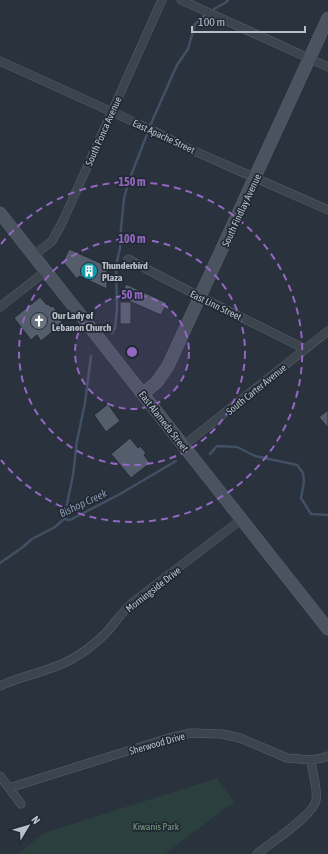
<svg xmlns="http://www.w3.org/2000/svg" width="328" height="854" viewBox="0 0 328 854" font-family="'Asap Condensed',sans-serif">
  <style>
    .green { fill: #2b3f3f }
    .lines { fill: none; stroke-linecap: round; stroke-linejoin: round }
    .stream { stroke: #415064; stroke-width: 2.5 }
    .building { fill: #545d6b; stroke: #232b35 }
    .street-casing { stroke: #5a626b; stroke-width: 9 }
    .secondary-casing { stroke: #5a626b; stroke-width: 13 }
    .street { stroke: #3c444e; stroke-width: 8 }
    .secondary { stroke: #4b5360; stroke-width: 12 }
    .ring { fill: none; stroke: #9467c3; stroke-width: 2; stroke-dasharray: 7 5 }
    .labels { text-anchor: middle; stroke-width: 3.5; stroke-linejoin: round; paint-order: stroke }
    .street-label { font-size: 10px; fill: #b9bfc8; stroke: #212933 }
    .poi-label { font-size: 10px; font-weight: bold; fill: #b9bfc8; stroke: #212933; text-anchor: start }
    .park-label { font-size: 10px; fill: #7a9b81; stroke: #212933 }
    .water-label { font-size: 11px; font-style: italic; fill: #8496ac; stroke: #212933 }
    .centre { fill: #9467c3; stroke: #212933; stroke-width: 2 }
    .ring-label { font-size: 12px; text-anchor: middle; font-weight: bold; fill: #9467c3; stroke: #212933; stroke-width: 3.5; stroke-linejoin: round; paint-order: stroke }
  </style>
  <rect width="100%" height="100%" fill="#29323d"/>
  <path class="green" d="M 217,778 L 234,802 L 165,854 L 17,854 L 44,833 Z"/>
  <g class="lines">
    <path class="stream" d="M 214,9 L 225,3 L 228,0
      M 112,333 L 115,328 L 117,309 L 116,266 L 120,248 L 121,228 L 124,199 L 128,183 L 153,119 L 177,65 L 188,49 L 195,24 L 204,16
      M 210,454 L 217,446 L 237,447 L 255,456 L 297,465 L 303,473 L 304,482 L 301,498 L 311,514 L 328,515
      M 64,519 L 73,475 L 77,441 L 85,403 L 91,356
      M 0,563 L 23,547 L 32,539 L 55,527 L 64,519 L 70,520 L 120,494 L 176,461"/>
  </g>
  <path class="building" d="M 69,249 L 107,266 L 107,289 L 79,276 L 77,279 L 63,262 Z
    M 126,284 L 167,303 L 161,315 L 120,297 Z
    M 40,297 L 47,305 L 48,304 L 51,307 L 53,306 L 61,317 L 59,318 L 63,323 L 41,341 L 37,335 L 31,340 L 14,318 Z
    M 120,302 L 131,302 L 131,324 L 120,324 Z
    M 108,404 L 120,421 L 106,432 L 94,415 Z
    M 328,410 L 328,428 L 319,417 Z
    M 130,438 L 138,448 L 140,446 L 146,453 L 144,455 L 150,463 L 131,478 L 111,454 Z"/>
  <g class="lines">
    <g class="street-casing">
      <path id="street" d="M 181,0 L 328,67
        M 0,61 L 154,131 L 183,146 L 328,210
        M 34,255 L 52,241 L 62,223 L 162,0
        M 128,259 C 186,291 246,319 305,349
        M 0,307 L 46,271
        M 183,446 L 328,331
        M 0,686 C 23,675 49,672 72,659 C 84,652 96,643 106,633 C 115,623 122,612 132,603 L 242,519
        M 0,776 L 21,804
        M 9,788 L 169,738 L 191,733 L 222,734 L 240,738 L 287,758 L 311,760 L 322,758 L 328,756
        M 257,854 C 269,844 315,814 316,800 C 318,787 312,773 311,760"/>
    </g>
    <g class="secondary-casing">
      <path id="secondary" d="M 0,213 L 328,629
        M 143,394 L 157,382 L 168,366 L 328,18"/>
    </g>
    <use href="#street" class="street"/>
    <use href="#secondary" class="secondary"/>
  </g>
  <circle cx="132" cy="352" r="57" fill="#9467c3" fill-opacity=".12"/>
  <g class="ring">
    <circle cx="132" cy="352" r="57"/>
    <circle cx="132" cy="352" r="113"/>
    <path d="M1 244A170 170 0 1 1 1 460"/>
  </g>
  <defs>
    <g id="building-disc" transform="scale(0.9)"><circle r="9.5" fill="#0f9aa8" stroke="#212933"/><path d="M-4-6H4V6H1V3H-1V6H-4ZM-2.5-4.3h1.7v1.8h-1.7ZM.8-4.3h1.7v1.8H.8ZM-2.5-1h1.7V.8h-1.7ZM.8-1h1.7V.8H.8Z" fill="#fff"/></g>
    <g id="church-disc" transform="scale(0.9)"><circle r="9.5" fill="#6b7280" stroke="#212933"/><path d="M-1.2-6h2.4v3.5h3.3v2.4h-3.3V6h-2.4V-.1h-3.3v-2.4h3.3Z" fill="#fff"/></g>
  </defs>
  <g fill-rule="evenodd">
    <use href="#building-disc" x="89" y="271"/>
    <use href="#church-disc" x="39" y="321"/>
  </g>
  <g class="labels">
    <g class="street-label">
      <text transform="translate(103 131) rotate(-66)" y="4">South Ponca Avenue</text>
      <text transform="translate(164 136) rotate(25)" y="4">East Apache Street</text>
      <text transform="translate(241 210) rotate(-65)" y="4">South Findlay Avenue</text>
      <text transform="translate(216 305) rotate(26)" y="4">East Linn Street</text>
      <text transform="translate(256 389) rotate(-39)" y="4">South Carter Avenue</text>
      <text transform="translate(164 421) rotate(52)" y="4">East Alameda Street</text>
      <text transform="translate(153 589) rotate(-38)" y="4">Morningside Drive</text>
      <text transform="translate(157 743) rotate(-16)" y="4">Sherwood Drive</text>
    </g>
    <g class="poi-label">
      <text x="102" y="269">Thunderbird<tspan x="102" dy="12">Plaza</tspan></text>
      <text x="52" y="319">Our Lady of<tspan x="52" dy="12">Lebanon Church</tspan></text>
    </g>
    <g class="park-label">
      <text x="156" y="830">Kiwanis Park</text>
    </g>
    <g class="water-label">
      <text transform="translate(83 503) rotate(-25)" y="4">Bishop Creek</text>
    </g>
  </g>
  <circle cx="132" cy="352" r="6" class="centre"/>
  <g class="ring-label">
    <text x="132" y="186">150 m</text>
    <text x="132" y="243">100 m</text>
    <text x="132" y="299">50 m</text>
  </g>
  <g transform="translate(28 826) rotate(52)" stroke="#212933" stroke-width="3" paint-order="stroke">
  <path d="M0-3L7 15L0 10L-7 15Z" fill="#b9bfc8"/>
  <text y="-6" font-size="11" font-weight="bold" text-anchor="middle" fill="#b9bfc8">N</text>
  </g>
  <path d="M192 26v6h113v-6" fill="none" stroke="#b9bfc8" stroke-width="2"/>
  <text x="198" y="26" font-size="12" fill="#b9bfc8" stroke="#212933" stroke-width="3" paint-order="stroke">100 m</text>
</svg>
